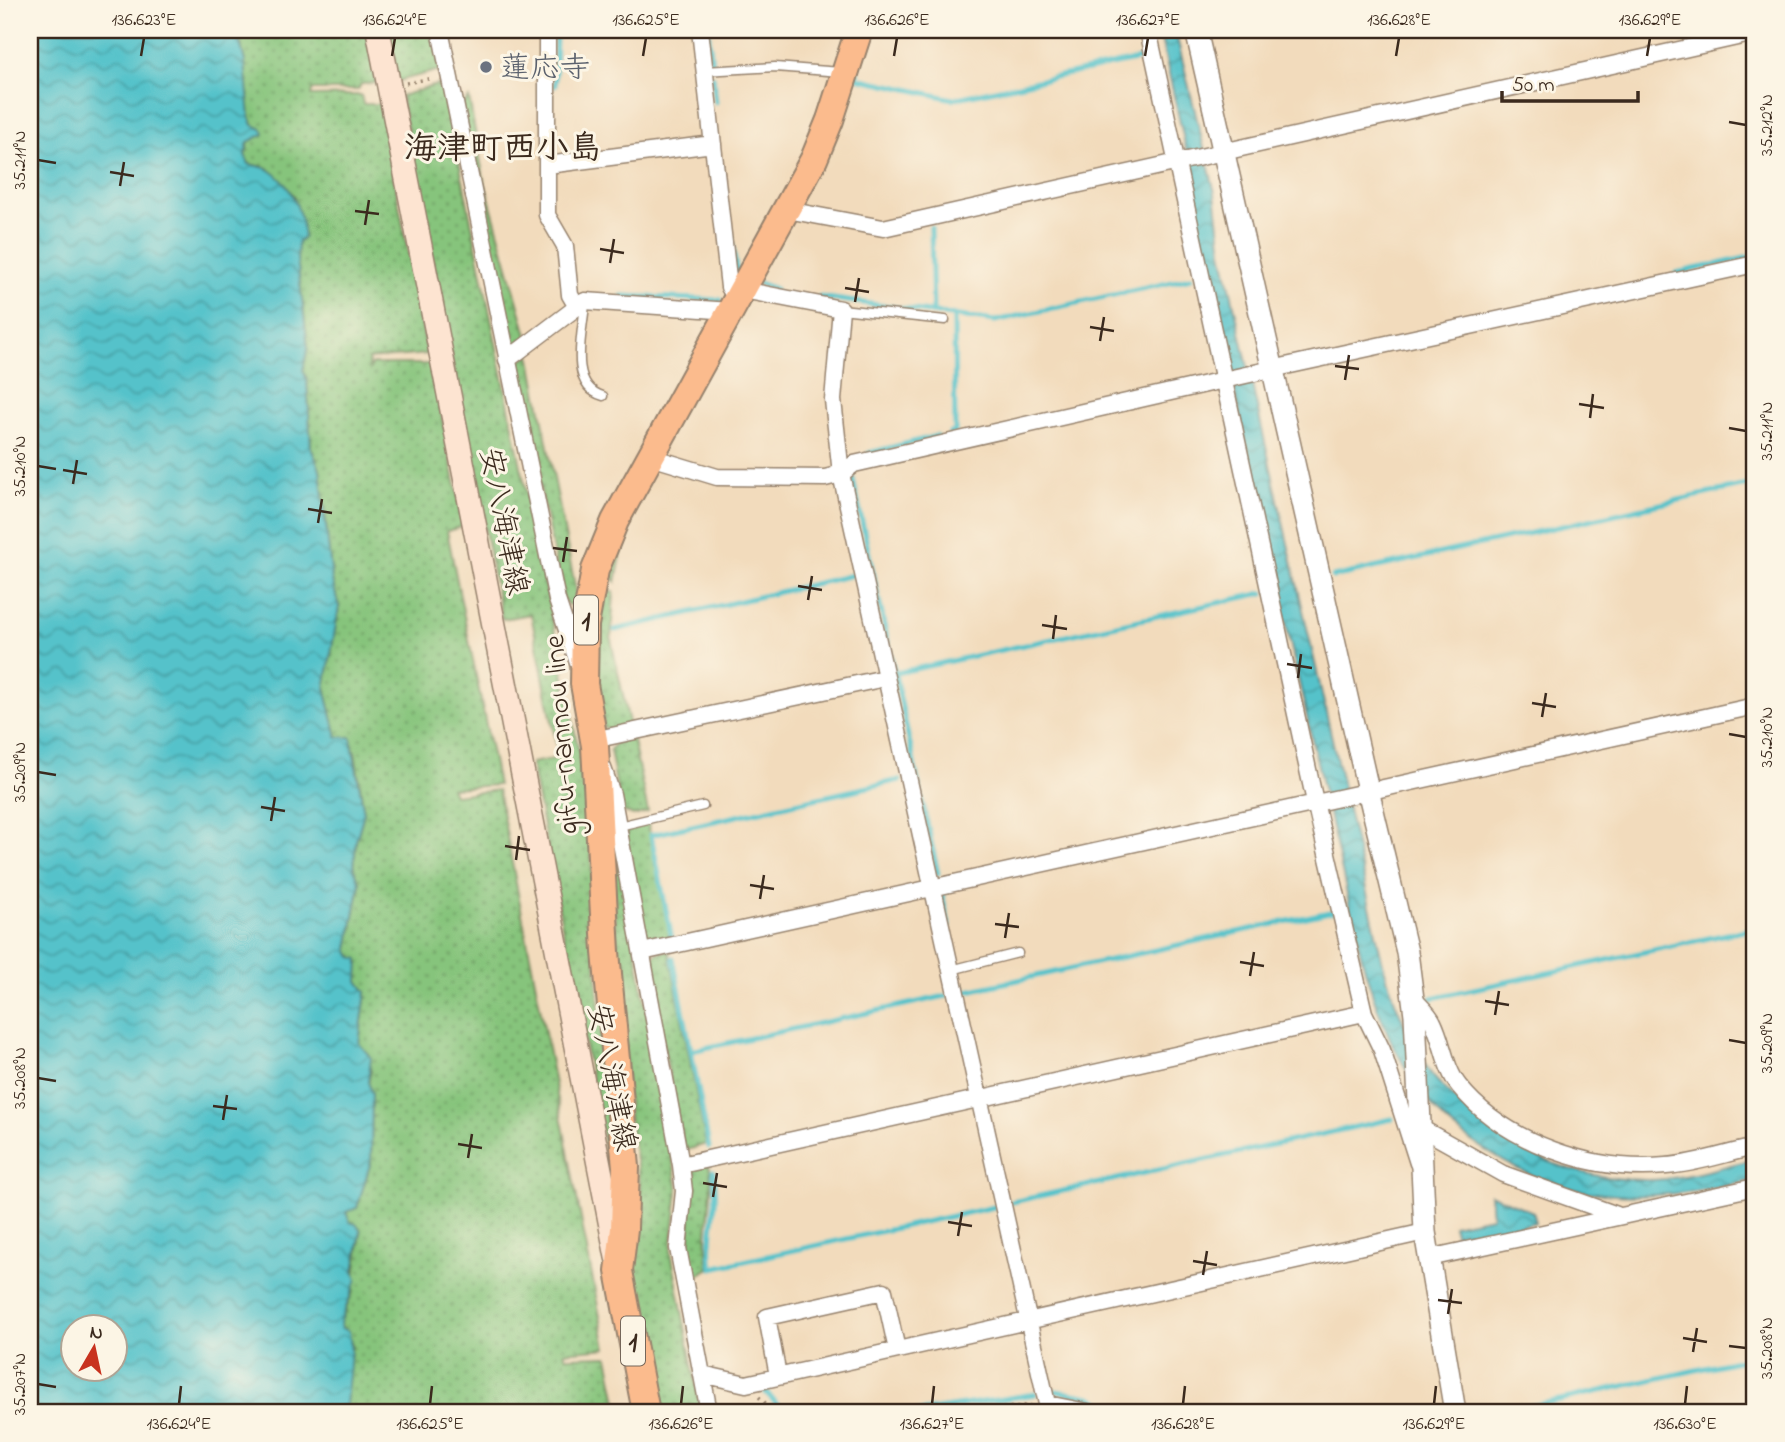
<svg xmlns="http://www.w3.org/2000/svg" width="1785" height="1442" viewBox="0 0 1785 1442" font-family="'Indie Flower','Klee One',sans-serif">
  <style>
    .grass { fill: url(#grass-dots); stroke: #60774d; stroke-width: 2 }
    .water { fill: url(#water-waves); stroke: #487674; stroke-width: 2; fill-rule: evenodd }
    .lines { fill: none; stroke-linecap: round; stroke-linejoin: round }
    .stream { stroke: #54c2ca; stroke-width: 5 }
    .service-casing { stroke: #96826d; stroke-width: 11 }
    .minor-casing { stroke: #96826d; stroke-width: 19 }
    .tertiary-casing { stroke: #96826d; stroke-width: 24 }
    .secondary-casing { stroke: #96826d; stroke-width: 26 }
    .primary-casing { stroke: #96826d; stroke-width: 30 }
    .path { stroke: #96826d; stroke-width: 3.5; stroke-dasharray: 2 5; stroke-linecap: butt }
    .service { stroke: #fff; stroke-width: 8 }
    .minor { stroke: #fff; stroke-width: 16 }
    .tertiary { stroke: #fff; stroke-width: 21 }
    .secondary { stroke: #fde4d1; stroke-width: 23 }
    .primary { stroke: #fbbb8d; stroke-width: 26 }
    .ticks { fill: none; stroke: #3b2a1e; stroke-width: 2.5 }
    .worship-dot { fill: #6b7280; stroke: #fcf5e5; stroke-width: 2.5 }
    .labels { text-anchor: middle; stroke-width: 6; stroke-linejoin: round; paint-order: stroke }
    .shield { fill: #fcf5e5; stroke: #75675a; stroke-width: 2 }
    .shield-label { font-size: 28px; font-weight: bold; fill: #3b2a1e }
    .worship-label { font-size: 30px; fill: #5b616d; stroke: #fcf5e5; text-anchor: start }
    .street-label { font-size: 30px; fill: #3b2a1e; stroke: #fcf5e5 }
    .quarter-label { font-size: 33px; font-weight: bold; fill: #3b2a1e; stroke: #fcf5e5 }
    .neatline { fill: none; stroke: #3b2a1e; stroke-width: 2.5 }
    .ticks-label { font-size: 18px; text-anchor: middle; fill: #3b2a1e }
  </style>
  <defs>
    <pattern id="grass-dots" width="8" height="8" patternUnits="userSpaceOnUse" patternTransform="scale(1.75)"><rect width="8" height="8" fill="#86c47c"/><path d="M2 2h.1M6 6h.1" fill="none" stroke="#6f9f65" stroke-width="1.8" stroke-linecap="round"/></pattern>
    <pattern id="water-waves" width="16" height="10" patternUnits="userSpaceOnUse" patternTransform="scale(1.75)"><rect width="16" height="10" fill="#54c2ca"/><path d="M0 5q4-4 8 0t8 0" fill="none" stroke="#479ea3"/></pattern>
  </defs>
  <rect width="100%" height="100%" fill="#fcf5e5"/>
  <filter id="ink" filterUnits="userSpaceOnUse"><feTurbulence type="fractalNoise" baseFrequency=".0143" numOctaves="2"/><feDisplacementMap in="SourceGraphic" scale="14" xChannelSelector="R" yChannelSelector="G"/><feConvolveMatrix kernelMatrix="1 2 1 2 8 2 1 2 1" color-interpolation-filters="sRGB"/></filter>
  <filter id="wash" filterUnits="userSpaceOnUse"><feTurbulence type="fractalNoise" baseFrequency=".00686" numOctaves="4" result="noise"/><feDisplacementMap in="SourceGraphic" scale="28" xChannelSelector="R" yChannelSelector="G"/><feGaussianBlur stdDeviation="1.57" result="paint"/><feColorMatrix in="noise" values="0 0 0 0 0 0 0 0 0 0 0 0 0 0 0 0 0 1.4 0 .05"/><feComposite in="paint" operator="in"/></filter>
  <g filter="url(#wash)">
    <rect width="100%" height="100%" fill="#f2dbbc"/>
    <path class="grass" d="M 237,30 L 366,30 L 376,83 L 361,84 L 358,90 L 312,90 L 311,96 L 361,95 L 363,104 L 380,104 L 427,354 L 368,359 L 370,369 L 372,364 L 431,364 L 464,526 L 447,531 L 498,785 L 451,788 L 454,795 L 498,790 L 606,1348 L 564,1352 L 566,1357 L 608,1356 L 619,1412 L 346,1412 L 345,1385 L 352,1345 L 340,1323 L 353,1292 L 361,1231 L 350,1223 L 346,1211 L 357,1208 L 371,1161 L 372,1094 L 368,1082 L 371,1071 L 359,1043 L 366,992 L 358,981 L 348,949 L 360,884 L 354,868 L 356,841 L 364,813 L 355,753 L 344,737 L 337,738 L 325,688 L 339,607 L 332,580 L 320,469 L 311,448 L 307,380 L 303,370 L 308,347 L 297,259 L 294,196 L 268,168 L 249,164 L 245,156 L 253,125 L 247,104 L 245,62 Z
      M 388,30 L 433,30 L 440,70 L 398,81 Z
      M 443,83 L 589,801 L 595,951 L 613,1191 L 531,763 L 559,758 L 531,614 L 502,619 L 401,96 Z
      M 469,98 L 484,180 L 528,339 L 515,345 L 511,342 L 460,107 Z
      M 530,354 L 578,602 L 568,605 L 563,599 L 516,369 L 519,362 Z
      M 628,518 L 616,582 L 607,572 Z
      M 608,591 L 614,592 L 611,640 L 630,727 L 614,731 L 604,727 C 595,681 593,642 601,596 Z
      M 632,737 L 648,812 L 633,816 L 621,810 L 610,750 L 617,741 Z
      M 608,815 L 612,815 L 678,1190 L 671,1252 L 701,1412 L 656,1412 L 630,1279 L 637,1253 L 641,1189 L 629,1118 Z
      M 648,824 L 671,939 L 655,943 L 645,936 L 625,837 L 631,826 Z
      M 669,951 L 706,1144 L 684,1151 L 648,964 L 657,953 Z
      M 709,1164 C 716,1199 701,1233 709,1268 L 688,1282 L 692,1168 Z"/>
    <path class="water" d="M 30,30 L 237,30 L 245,62 L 250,117 L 253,125 L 262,129 L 264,134 L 248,142 L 245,155 L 249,164 C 255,166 264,166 270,170 C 293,185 301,211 304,237 L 298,242 L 297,259 L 308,347 L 303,370 L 307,380 L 311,448 L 320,469 L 332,580 L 339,607 L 325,688 L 337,737 L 351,737 L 364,813 L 356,841 L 354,868 L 360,883 L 348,949 L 352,957 L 359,959 L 358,981 L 366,992 L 359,1043 L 371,1058 L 368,1082 L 372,1093 L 371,1161 L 357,1208 L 346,1212 L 350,1222 L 356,1224 L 361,1231 L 354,1271 L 357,1279 L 340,1323 L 341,1328 L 349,1331 C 354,1357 346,1385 346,1412 L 30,1412 ZM 74,1326 L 116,1326 L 116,1368 L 74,1368 Z
      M 1159,30 L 1175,30 L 1215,193 L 1222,252 L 1382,960 C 1392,999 1408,1037 1430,1072 C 1436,1082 1447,1090 1455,1099 C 1506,1151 1573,1180 1646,1180 C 1681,1180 1720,1167 1755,1159 L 1755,1180 C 1659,1200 1577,1210 1490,1153 C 1474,1143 1457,1132 1444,1119 C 1377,1049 1361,958 1341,867 C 1326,803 1312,738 1297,673 C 1264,521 1230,369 1196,216 L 1197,197 Z
      M 1490,1194 L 1533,1212 L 1536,1222 L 1462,1240 L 1460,1236 L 1456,1237 L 1453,1225 L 1492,1217 Z"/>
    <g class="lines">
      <path class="stream" d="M 708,30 L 712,65
        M 858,73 L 857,78 L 953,99 L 1144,58
        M 713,77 L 716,102
        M 555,86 L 556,30
        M 931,227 L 933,313
        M 731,238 L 736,268 L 741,273
        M 1676,273 L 1755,256
        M 759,283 L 775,289
        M 622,296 L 721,300
        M 819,297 L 995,321 L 1191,278
        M 950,433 L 955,432 L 954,315
        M 869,453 L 937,436
        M 852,475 L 938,874
        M 1333,577 L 1755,483
        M 615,630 L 853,575
        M 896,673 L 1263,593
        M 942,894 L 949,925
        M 672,939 L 651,835 L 900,780
        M 673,958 L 691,1051
        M 962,987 L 963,992 L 1334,911
        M 1432,998 L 1755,928
        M 709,1147 L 691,1051 L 946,996
        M 713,1171 C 721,1203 706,1236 712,1268 L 994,1207
        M 1012,1202 L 1392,1119
        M 762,1388 L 784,1412
        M 1056,1391 L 1091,1397 L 1117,1412
        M 918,1412 L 1035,1394
        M 1505,1412 L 1755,1357"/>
    </g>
  </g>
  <g filter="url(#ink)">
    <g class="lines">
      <g class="service-casing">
        <path id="service" d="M 704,71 L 775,67 L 841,72
          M 585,304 C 583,332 567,386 603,396
          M 841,309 L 945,320
          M 619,826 L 703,806
          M 951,970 L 1018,953"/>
      </g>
      <g class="minor-casing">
        <path id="minor" d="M 440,30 L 557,600 L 578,663
          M 547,30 L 547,165 L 713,144
          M 700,30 L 729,287 L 737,300
          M 1148,30 L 1315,802 L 1364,1013 L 1382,1050 L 1418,1163
          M 547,165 L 547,215 L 565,246 L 570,295 L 577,307
          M 787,210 L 883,228 L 1755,33
          M 743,290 L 841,309 L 833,400 L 841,474 L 1047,1404 L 1087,1412
          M 507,360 L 585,301 L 731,311
          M 651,457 L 717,477 L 825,478 L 841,474 L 854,464 L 1272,369 L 1755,264
          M 593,740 L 885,678
          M 603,768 L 612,794 L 681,1165 L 684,1191 L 678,1248 L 709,1412
          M 642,952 L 1755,706
          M 1413,998 C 1419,1005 1429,1013 1433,1022 C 1443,1042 1445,1069 1459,1086 C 1505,1143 1594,1173 1666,1166 C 1696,1164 1726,1153 1755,1147
          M 1419,1127 L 1503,1174 L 1617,1215
          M 681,1165 L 1364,1013
          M 1429,1258 L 1755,1187
          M 702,1374 L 746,1384 L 1425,1232
          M 778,1376 L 767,1317 L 884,1291 L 897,1350"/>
      </g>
      <g class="tertiary-casing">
        <path id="tertiary" d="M 1196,30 L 1368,790 L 1407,952 L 1415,1015 L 1425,1232 L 1455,1412"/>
      </g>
      <g class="secondary-casing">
        <path id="secondary" d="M 378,30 L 617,1257"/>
      </g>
      <g class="primary-casing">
        <path id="primary" d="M 646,1412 L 619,1271 L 624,1229 L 626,1167 L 606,952 L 595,746 L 584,684 L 585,625 L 595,570 L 615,521 L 814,159 L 830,120 L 859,30"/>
      </g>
      <path class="path" d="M 406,83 L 433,78
        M 759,1397 L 775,1412
        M 975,1412 L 1031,1405"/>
      <use href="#service" class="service"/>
      <use href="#minor" class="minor"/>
      <use href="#tertiary" class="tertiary"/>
      <use href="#secondary" class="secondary"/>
      <use href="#primary" class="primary"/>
    </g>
  </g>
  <path class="ticks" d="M 141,56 L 144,38M 392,56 L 395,38M 643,56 L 646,38M 894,56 L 897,38M 1145,56 L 1148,38M 1396,56 L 1399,38M 1647,56 L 1650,38M 1729,122 L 1746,125M 38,160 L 56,163M 110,172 L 134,176M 120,186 L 124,162M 355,211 L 379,214M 365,225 L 369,200M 600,249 L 624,253M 610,263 L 614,239M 845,288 L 869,292M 855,302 L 859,278M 1090,327 L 1114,331M 1100,341 L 1104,317M 1335,366 L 1359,369M 1345,380 L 1349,355M 1579,404 L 1604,408M 1590,418 L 1593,394M 1729,428 L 1746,431M 38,466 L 56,469M 63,470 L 87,474M 73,484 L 77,460M 308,509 L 332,513M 318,523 L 322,499M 553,548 L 577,551M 563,562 L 567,537M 798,586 L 822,590M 808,600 L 812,576M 1042,625 L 1067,629M 1053,639 L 1056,615M 1287,664 L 1312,668M 1298,678 L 1301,654M 1532,703 L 1556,707M 1542,717 L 1546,693M 1729,734 L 1746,737M 38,772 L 56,775M 261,807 L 285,811M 271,821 L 275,797M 505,846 L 530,850M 516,860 L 519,836M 750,885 L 774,889M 760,899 L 764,875M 995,924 L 1019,927M 1005,938 L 1009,913M 1240,962 L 1264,966M 1250,976 L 1254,952M 1485,1001 L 1509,1005M 1495,1015 L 1499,991M 1729,1040 L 1746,1043M 38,1078 L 56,1081M 213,1106 L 237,1109M 223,1120 L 227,1095M 458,1144 L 482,1148M 468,1158 L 472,1134M 703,1183 L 727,1187M 713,1197 L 717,1173M 948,1222 L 972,1226M 958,1236 L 962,1212M 1193,1261 L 1217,1265M 1203,1275 L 1207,1251M 1438,1300 L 1462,1303M 1448,1314 L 1452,1289M 1683,1338 L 1707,1342M 1729,1346 L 1746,1348M 1693,1352 L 1697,1328M 38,1384 L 56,1387M 179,1404 L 181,1386M 430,1404 L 432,1386M 681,1404 L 683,1386M 932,1404 L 934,1386M 1183,1404 L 1185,1386M 1434,1404 L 1436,1386M 1685,1404 L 1687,1386"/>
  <circle class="worship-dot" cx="486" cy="67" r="7"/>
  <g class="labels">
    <g class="shield">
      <rect x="574" y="595.5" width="24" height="49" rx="5"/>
      <rect x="621" y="1316.5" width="24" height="49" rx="5"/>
    </g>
    <g class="shield-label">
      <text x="586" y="630">1</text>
      <text x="633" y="1351">1</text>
    </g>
    <g class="worship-label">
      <text x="500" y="77">蓮応寺</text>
    </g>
    <g class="street-label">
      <text transform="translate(505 521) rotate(79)" y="10">安八海津線</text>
      <text transform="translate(560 735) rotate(-94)" y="10">gifu-nannou line</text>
      <text transform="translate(613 1077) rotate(79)" y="10">安八海津線</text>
    </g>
    <g class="quarter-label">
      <text x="503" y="158">海津町西小島</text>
    </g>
  </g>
  <rect width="1785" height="1442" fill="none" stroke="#fcf5e5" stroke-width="77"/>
  <g transform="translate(94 1348) rotate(9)"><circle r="33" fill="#fcf5e5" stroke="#afa495" stroke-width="2"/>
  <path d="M0-5L12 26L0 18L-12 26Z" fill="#c8321e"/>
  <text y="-10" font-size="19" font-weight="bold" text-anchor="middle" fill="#3b2a1e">N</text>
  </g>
  <path d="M1502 91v10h136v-10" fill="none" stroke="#3b2a1e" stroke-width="3.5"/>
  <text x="1512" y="91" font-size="21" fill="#3b2a1e" stroke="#fcf5e5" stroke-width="5" paint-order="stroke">50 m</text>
  <rect x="38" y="38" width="1708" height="1366" class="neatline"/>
  <g class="ticks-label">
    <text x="144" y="25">136.623°E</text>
    <text x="395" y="25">136.624°E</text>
    <text x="646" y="25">136.625°E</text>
    <text x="897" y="25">136.626°E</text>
    <text x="1148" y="25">136.627°E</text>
    <text x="1399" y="25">136.628°E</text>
    <text x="1650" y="25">136.629°E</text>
    <text transform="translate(1766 125) rotate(-90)" y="6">35.212°N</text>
    <text transform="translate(19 160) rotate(-90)" y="6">35.211°N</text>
    <text transform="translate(1766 431) rotate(-90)" y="6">35.211°N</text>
    <text transform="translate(19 466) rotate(-90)" y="6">35.210°N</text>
    <text transform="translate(1766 737) rotate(-90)" y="6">35.210°N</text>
    <text transform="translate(19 772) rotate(-90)" y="6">35.209°N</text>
    <text transform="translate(1766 1043) rotate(-90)" y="6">35.209°N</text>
    <text transform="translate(19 1078) rotate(-90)" y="6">35.208°N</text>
    <text transform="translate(1766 1348) rotate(-90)" y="6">35.208°N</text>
    <text transform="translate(19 1384) rotate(-90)" y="6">35.207°N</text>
    <text x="179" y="1429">136.624°E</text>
    <text x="430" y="1429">136.625°E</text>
    <text x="681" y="1429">136.626°E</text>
    <text x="932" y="1429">136.627°E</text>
    <text x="1183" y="1429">136.628°E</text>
    <text x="1434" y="1429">136.629°E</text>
    <text x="1685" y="1429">136.630°E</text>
  </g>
</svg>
